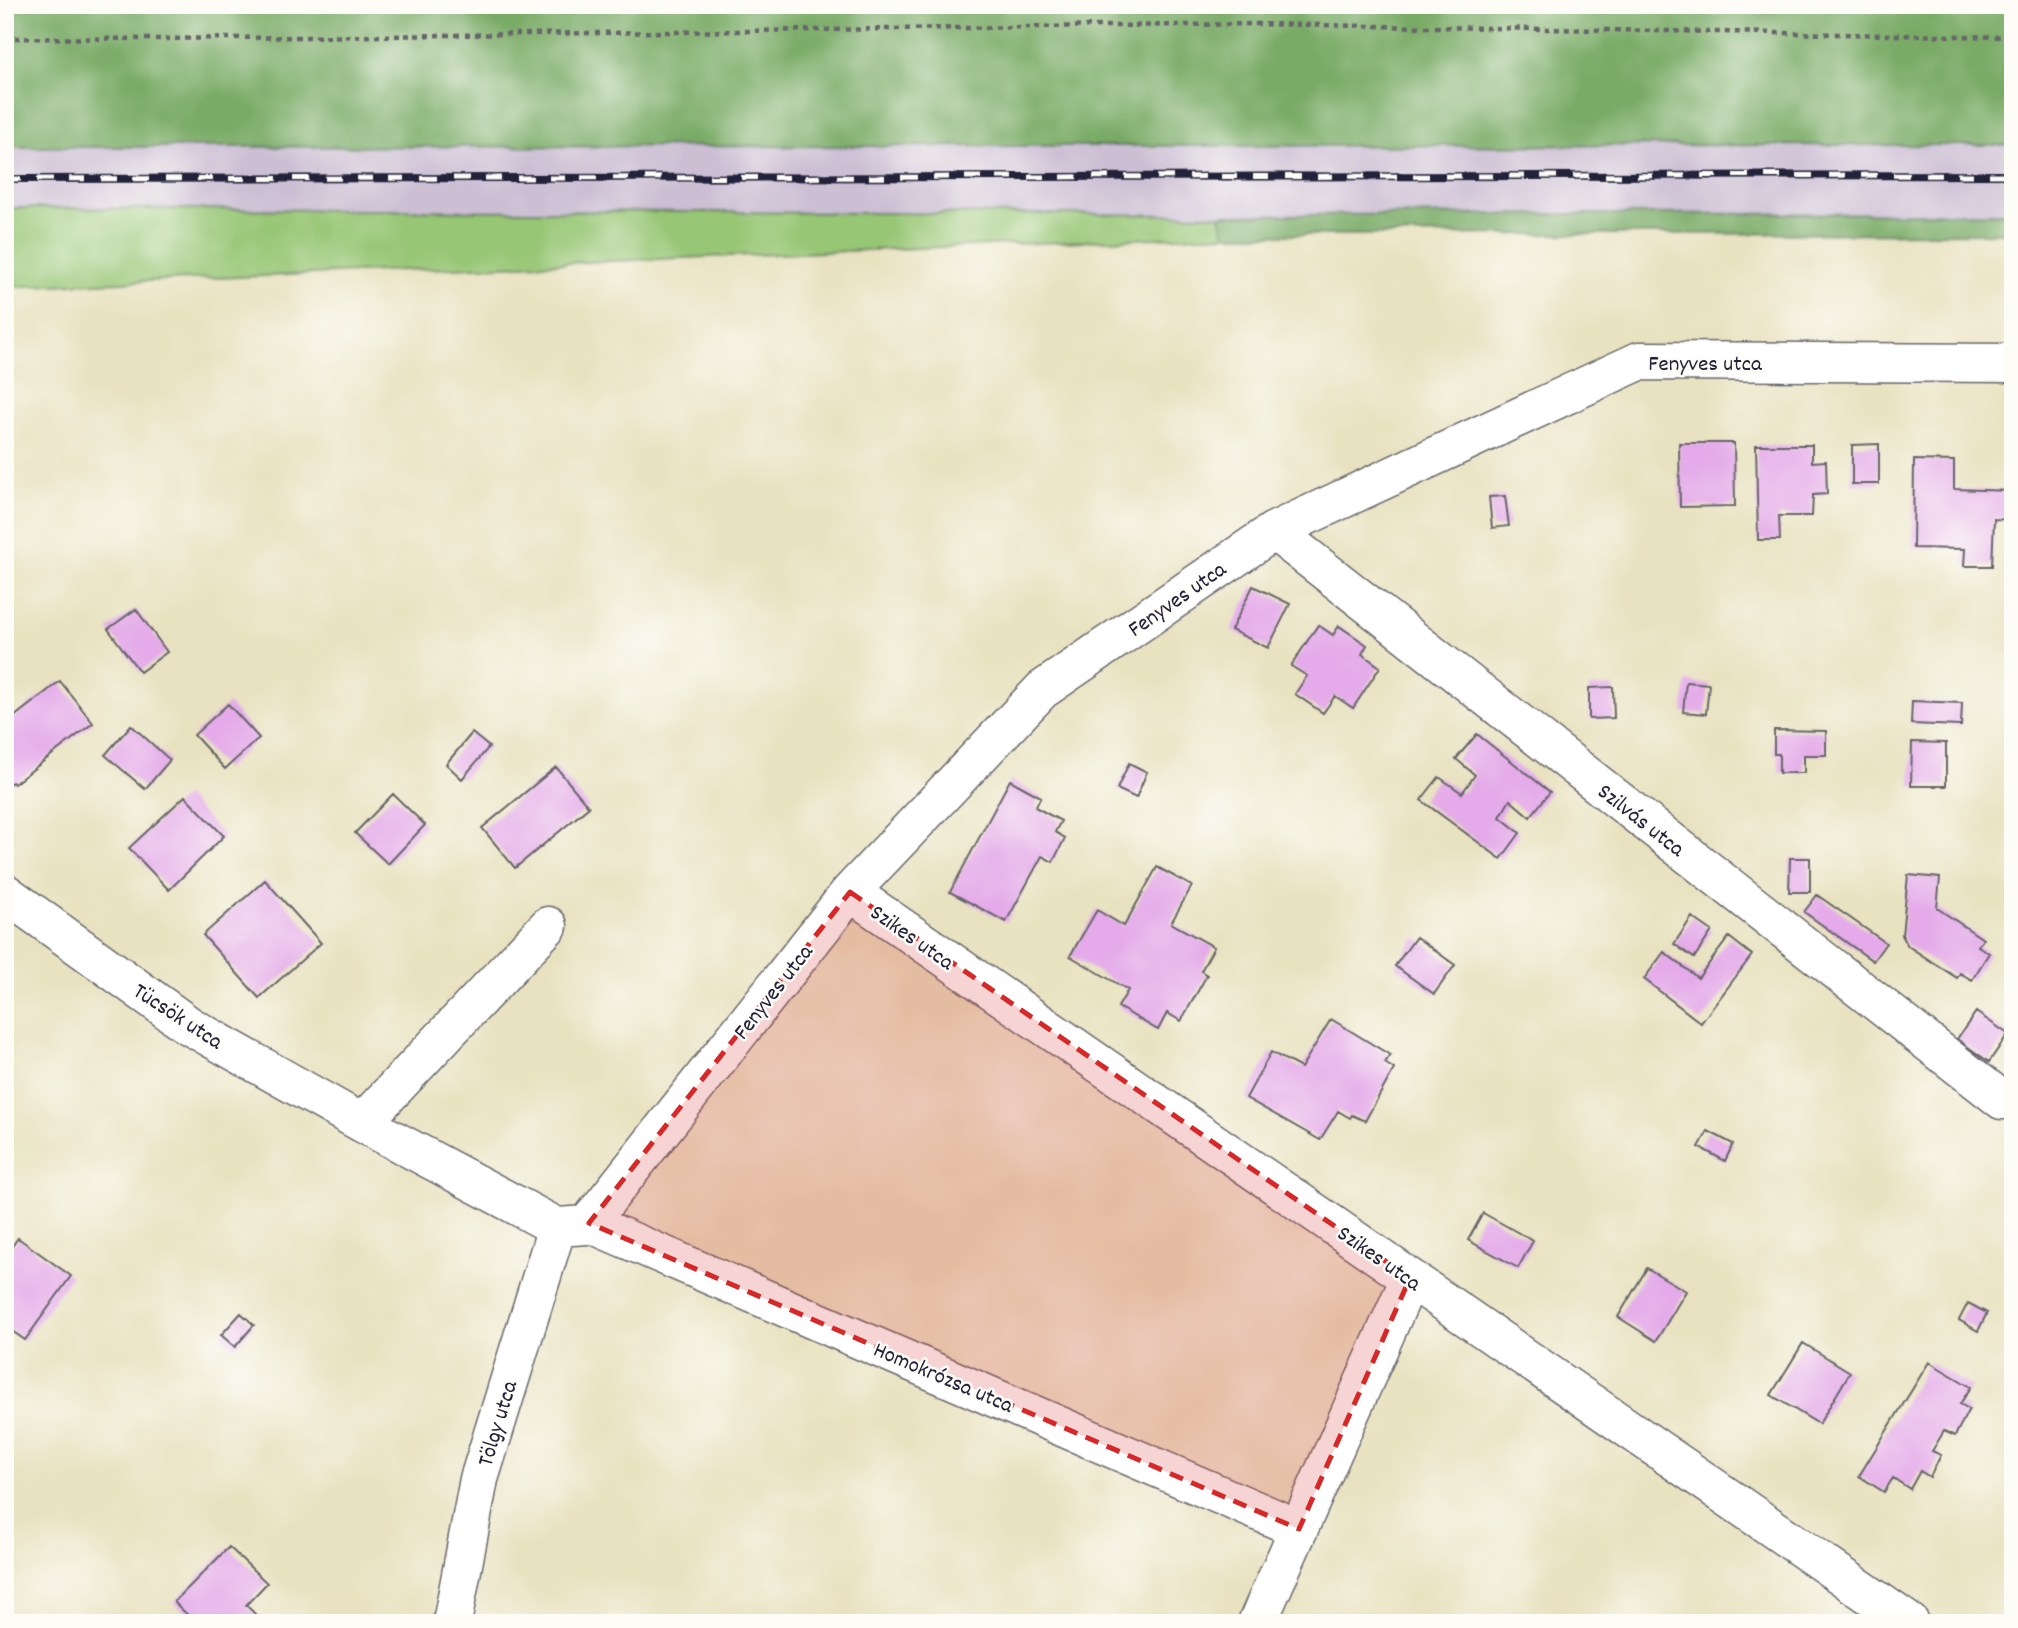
<svg xmlns="http://www.w3.org/2000/svg" width="2018" height="1628" viewBox="0 0 2018 1628" font-family="Dekko,sans-serif">
  <style>
    .industrial { fill: #ccbfd4 }
    .green { fill: #97c675; stroke: #5c7458; stroke-width: 2 }
    .forest { fill: #79ab66; stroke: #4e6650; stroke-width: 2 }
    .building { fill: #e4aae9 }
    .lines { fill: none; stroke-linecap: round; stroke-linejoin: round }
    .minor-casing { stroke: #67656a; stroke-width: 41 }
    .path { stroke: #67656a; stroke-width: 4.5; stroke-dasharray: 5 5; stroke-linecap: butt }
    .minor { stroke: #fff; stroke-width: 38 }
    .rail-casing { stroke: #22223b; stroke-width: 8 }
    .rail { stroke: #fdfcf7; stroke-width: 5; stroke-dasharray: 16; stroke-linecap: butt }
    .marked { fill: #d62828; fill-opacity: 0.2; stroke: #d62828; stroke-width: 5; stroke-dasharray: 14 9; stroke-linejoin: round }
    .labels { text-anchor: middle; stroke-width: 5; stroke-linejoin: round; paint-order: stroke }
    .street-label { font-size: 23px; fill: #22223b; stroke: #fdfcf7 }
  </style>
  <rect width="100%" height="100%" fill="#fdfcf7"/>
  <filter id="ink" filterUnits="userSpaceOnUse"><feTurbulence type="fractalNoise" baseFrequency=".0143" numOctaves="2"/><feDisplacementMap in="SourceGraphic" scale="14" xChannelSelector="R" yChannelSelector="G"/><feConvolveMatrix kernelMatrix="1 2 1 2 8 2 1 2 1" color-interpolation-filters="sRGB"/></filter>
  <filter id="wash" filterUnits="userSpaceOnUse"><feTurbulence type="fractalNoise" baseFrequency=".00686" numOctaves="4" result="noise"/><feDisplacementMap in="SourceGraphic" scale="28" xChannelSelector="R" yChannelSelector="G"/><feGaussianBlur stdDeviation="1.57" result="paint"/><feColorMatrix in="noise" values="0 0 0 0 0 0 0 0 0 0 0 0 0 0 0 0 0 1.4 0 .05"/><feComposite in="paint" operator="in"/></filter>
  <g filter="url(#wash)">
    <rect width="100%" height="100%" fill="#e8e2c0"/>
    <path class="industrial" d="M 2013,145 L 2013,213 L 1220,215 L 5,208 L 5,147 Z"/>
    <path class="green" d="M 5,208 L 1220,215 L 1225,235 L 5,287 Z"/>
    <path class="forest" d="M 5,5 L 2013,5 L 2013,145 L 5,147 Z
      M 2013,213 L 2013,233 L 1225,235 L 1220,215 Z"/>
    <g id="blocks">
      <path class="building" d="M 1679,443 L 1734,443 L 1735,506 L 1680,507 Z
        M 1879,444 L 1879,484 L 1852,484 L 1852,445 Z
        M 1756,445 L 1812,445 L 1812,462 L 1826,461 L 1827,494 L 1813,495 L 1812,516 L 1779,516 L 1780,540 L 1758,540 Z
        M 1914,460 L 1954,461 L 1954,489 L 2011,491 L 2010,520 L 1994,519 L 1992,566 L 1964,566 L 1965,549 L 1913,548 Z
        M 1505,496 L 1509,526 L 1492,528 L 1489,497 Z
        M 1253,586 L 1290,604 L 1268,648 L 1231,630 Z
        M 136,609 L 167,652 L 140,672 L 108,629 Z
        M 1318,625 L 1333,635 L 1339,626 L 1367,645 L 1362,654 L 1380,667 L 1353,708 L 1335,696 L 1323,713 L 1295,694 L 1307,676 L 1291,666 Z
        M 60,681 L 93,723 L 14,784 L 12,782 L 5,787 L 5,724 Z
        M 1686,682 L 1709,684 L 1706,714 L 1683,712 Z
        M 1613,687 L 1614,718 L 1589,719 L 1589,688 Z
        M 1912,701 L 1962,703 L 1961,726 L 1911,724 Z
        M 228,704 L 259,738 L 225,769 L 194,735 Z
        M 131,725 L 170,760 L 145,789 L 105,755 Z
        M 1774,730 L 1826,731 L 1826,755 L 1804,755 L 1804,773 L 1779,773 L 1779,754 L 1774,754 Z
        M 472,733 L 489,747 L 462,779 L 446,764 Z
        M 1477,734 L 1550,792 L 1530,817 L 1510,800 L 1500,817 L 1520,833 L 1501,859 L 1421,800 L 1439,777 L 1462,793 L 1475,775 L 1456,759 Z
        M 1912,742 L 1946,743 L 1946,786 L 1911,786 Z
        M 1129,763 L 1147,772 L 1136,798 L 1117,789 Z
        M 556,767 L 589,807 L 515,868 L 482,828 Z
        M 1010,780 L 1041,797 L 1035,807 L 1061,821 L 1055,832 L 1065,838 L 1053,862 L 1042,856 L 1006,922 L 950,892 Z
        M 393,794 L 425,825 L 388,864 L 355,833 Z
        M 185,796 L 224,836 L 169,890 L 129,848 Z
        M 1790,858 L 1810,858 L 1810,892 L 1789,892 Z
        M 1157,867 L 1192,886 L 1171,923 L 1214,947 L 1201,971 L 1207,975 L 1181,1021 L 1167,1013 L 1158,1030 L 1118,1007 L 1128,990 L 1070,956 L 1097,910 L 1124,926 Z
        M 1908,875 L 1940,878 L 1937,908 L 1983,939 L 1978,946 L 1989,953 L 1972,980 L 1960,973 L 1957,978 L 1908,946 L 1902,935 Z
        M 265,880 L 321,943 L 259,998 L 203,935 Z
        M 1817,895 L 1886,943 L 1873,961 L 1804,912 Z
        M 1692,917 L 1712,931 L 1694,958 L 1674,944 Z
        M 1416,937 L 1455,965 L 1434,994 L 1395,966 Z
        M 1729,937 L 1752,955 L 1701,1023 L 1644,979 L 1664,952 L 1698,978 Z
        M 1976,1012 L 2008,1034 L 1989,1062 L 1957,1039 Z
        M 1331,1019 L 1390,1055 L 1385,1063 L 1394,1069 L 1365,1121 L 1352,1115 L 1350,1118 L 1338,1111 L 1320,1140 L 1246,1098 L 1271,1052 L 1301,1068 Z
        M 1708,1131 L 1733,1144 L 1725,1161 L 1699,1147 Z
        M 1483,1213 L 1533,1241 L 1518,1268 L 1468,1240 Z
        M 18,1238 L 71,1276 L 25,1340 L 5,1326 L 5,1256 Z
        M 1647,1268 L 1686,1291 L 1656,1341 L 1618,1317 Z
        M 1968,1303 L 1987,1313 L 1978,1331 L 1959,1320 Z
        M 241,1313 L 254,1325 L 235,1347 L 221,1335 Z
        M 1803,1343 L 1850,1372 L 1819,1424 L 1771,1395 Z
        M 1929,1362 L 1971,1387 L 1960,1404 L 1969,1409 L 1955,1436 L 1944,1431 L 1932,1451 L 1941,1455 L 1930,1477 L 1920,1471 L 1910,1489 L 1893,1478 L 1884,1492 L 1859,1476 Z
        M 229,1547 L 267,1583 L 246,1605 L 262,1621 L 260,1623 L 196,1623 L 174,1602 Z
        M 2013,1569 L 2013,1590 L 2004,1584 Z"/>
    </g>
  </g>
  <g filter="url(#ink)">
    <use href="#blocks" fill-opacity="0" stroke="#67656a" stroke-width="2"/>
    <g class="lines">
      <g class="minor-casing">
        <path id="minor" d="M 1274,531 L 2002,1100 L 2013,1100
          M 850,892 L 1910,1623
          M 5,893 L 188,1025 L 362,1123 L 557,1227
          M 362,1123 L 548,926
          M 589,1223 L 1299,1529
          M 557,1227 L 587,1225 L 850,892 L 1042,690 L 1274,531 L 1639,361 L 2013,363
          M 452,1623 L 479,1479 L 557,1227
          M 1257,1623 L 1410,1278"/>
      </g>
      <path class="path" d="M 5,38 L 156,39 L 1255,24 L 2013,37"/>
      <use href="#minor" class="minor"/>
      <g class="rail-casing">
        <path id="rail" d="M 5,179 L 2013,175"/>
      </g>
      <use href="#rail" class="rail"/>
    </g>
  </g>
  <path class="marked" d="M 850,892 L 1410,1278 L 1299,1529 L 589,1223 Z"/>
  <g class="labels">
    <g class="street-label">
      <text x="1705" y="370">Fenyves utca</text>
      <text transform="translate(1176 598) rotate(-35)" y="8">Fenyves utca</text>
      <text transform="translate(1642 819) rotate(38)" y="8">Szilvás utca</text>
      <text transform="translate(913 936) rotate(35)" y="8">Szikes utca</text>
      <text transform="translate(772 991) rotate(-52)" y="8">Fenyves utca</text>
      <text transform="translate(179 1015) rotate(33)" y="8">Tücsök utca</text>
      <text transform="translate(1380 1257) rotate(35)" y="8">Szikes utca</text>
      <text transform="translate(944 1376) rotate(23)" y="8">Homokrózsa utca</text>
      <text transform="translate(496 1423) rotate(-73)" y="8">Tölgy utca</text>
    </g>
  </g>
  <rect width="2018" height="1628" fill="none" stroke="#fdfcf7" stroke-width="28"/>
</svg>
